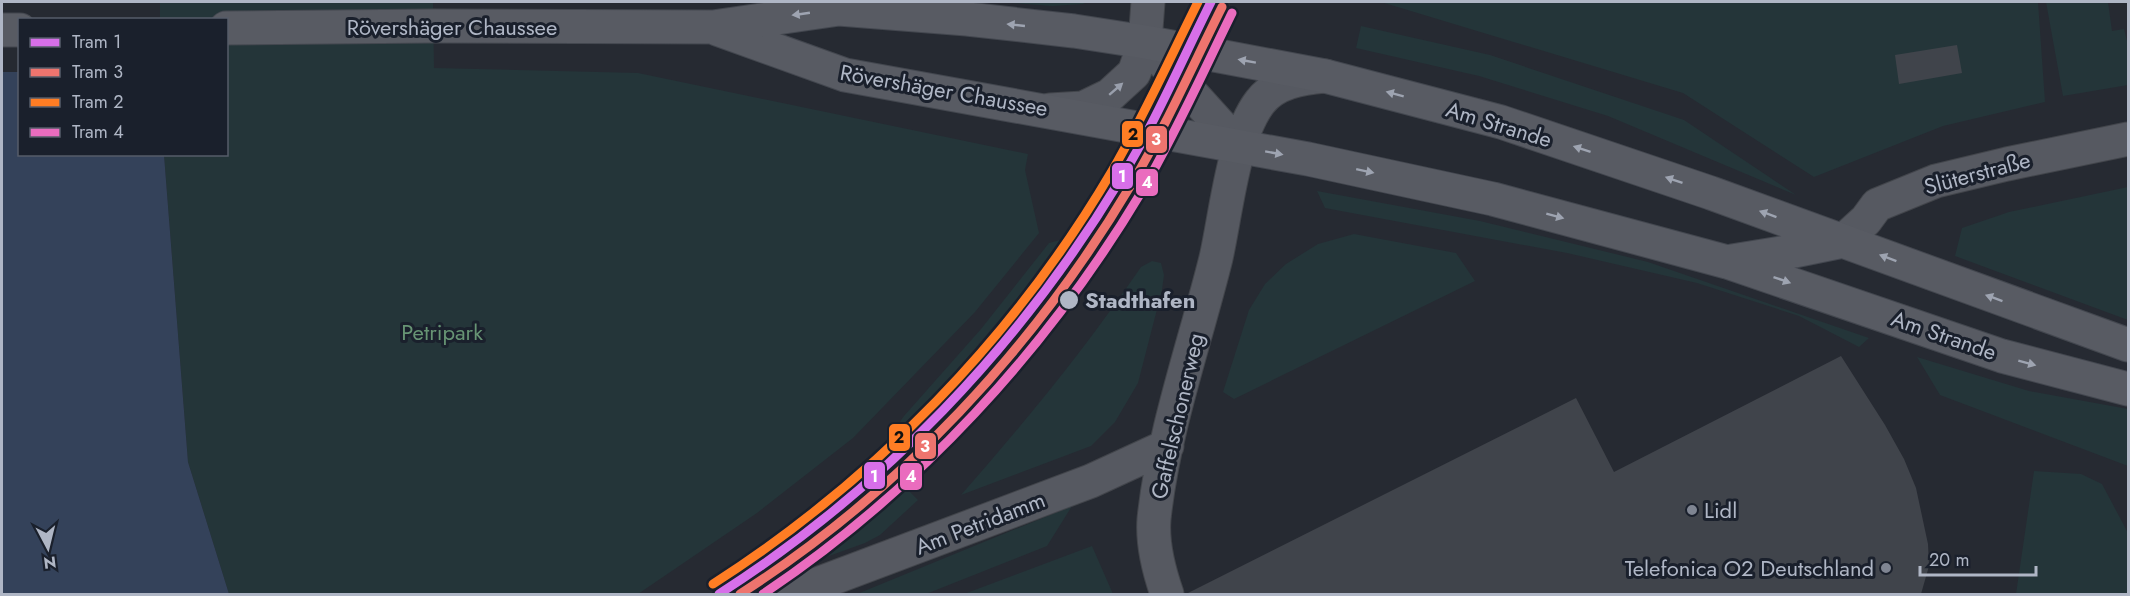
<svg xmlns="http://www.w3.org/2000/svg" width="2130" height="596" viewBox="0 0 2130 596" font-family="Jost,sans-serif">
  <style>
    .green { fill: #243539 }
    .water { fill: #34425a }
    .pier { fill: #262a32 }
    .building { fill: #40444b }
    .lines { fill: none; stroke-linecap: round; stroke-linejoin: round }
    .minor-casing { stroke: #42454b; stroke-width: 35 }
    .major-casing { stroke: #43474f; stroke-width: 35 }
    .minor { stroke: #565961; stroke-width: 33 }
    .major { stroke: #585b63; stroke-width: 33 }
    .tram-1-casing { stroke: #1a202c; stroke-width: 14 }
    .tram-2-casing { stroke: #1a202c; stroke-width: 14 }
    .tram-3-casing { stroke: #1a202c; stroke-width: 14 }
    .tram-4-casing { stroke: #1a202c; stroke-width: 14 }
    .tram-1 { stroke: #d76fe9; stroke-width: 9 }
    .tram-2 { stroke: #ee746e; stroke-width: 9 }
    .tram-3 { stroke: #ff7d24; stroke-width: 9 }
    .tram-4 { stroke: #ea6cbe; stroke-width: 9 }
    .oneway { fill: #9ea4b1 }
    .oneway2 { fill: #999fac }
    .stop-dot { fill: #afb6c5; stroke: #1a202c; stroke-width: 2 }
    .poi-dot { fill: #7f8592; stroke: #1a202c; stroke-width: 2 }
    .labels { text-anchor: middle; stroke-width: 6; stroke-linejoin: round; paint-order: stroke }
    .street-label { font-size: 22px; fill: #afb6c5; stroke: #1a202c }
    .stop-label { font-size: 22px; font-weight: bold; fill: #afb6c5; stroke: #1a202c; text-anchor: start }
    .park-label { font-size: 22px; fill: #679474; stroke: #1a202c }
    .poi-label { font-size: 22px; fill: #afb6c5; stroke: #1a202c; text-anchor: start }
    .line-badge { stroke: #1a202c; stroke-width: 2 }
    .badge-label { font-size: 16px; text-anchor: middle; font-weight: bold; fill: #fff }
    .pale-badge-label { font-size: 16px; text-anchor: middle; font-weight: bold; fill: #111 }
  </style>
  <rect width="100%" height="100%" fill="#262a32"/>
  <path class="green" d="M 157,2 L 433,2 L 434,68 L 638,73 L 1028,154 L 1025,170 L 1039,233 L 975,312 L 853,438 L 757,513 L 638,594 L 229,594 L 188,462 L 164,155 L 226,154 L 226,20 L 157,20 Z
    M 999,2 L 1087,2 L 1083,4 L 1052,6 Z
    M 1381,2 L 2038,2 L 2045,102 L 1943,126 L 1814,177 L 1683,93 Z
    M 2046,2 L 2108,2 L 2112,31 L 2124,29 L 2128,45 L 2128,85 L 2063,96 Z
    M 1361,26 L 1490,55 L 1684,120 L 1796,195 L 1608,116 L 1479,76 L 1356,48 Z
    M 2128,187 L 2128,320 L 1955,256 L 1962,228 L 2009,212 Z
    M 1317,191 L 1480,221 L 1648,262 L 1869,338 L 1859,347 L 1799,316 L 1697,283 L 1567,253 L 1325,208 Z
    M 1354,234 L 1456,253 L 1475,281 L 1234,399 L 1223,392 L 1249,310 L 1265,284 L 1286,264 L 1318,244 Z
    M 1060,240 L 1020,295 L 957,370 L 894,435 L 892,433 L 904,416 L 981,329 L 1049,243 Z
    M 1152,261 L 1161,263 L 1164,275 L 1162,290 L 1138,383 L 1115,422 L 1091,446 L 961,495 C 1026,421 1085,349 1141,267 Z
    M 1917,357 L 2029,391 L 2128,409 L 2128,466 L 1940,395 Z
    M 2034,471 L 2081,474 L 2102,484 L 2128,533 L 2128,594 L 2016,594 Z
    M 906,488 L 918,500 L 880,535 L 865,543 L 815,561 Z
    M 1072,506 L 1047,546 L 926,594 L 857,594 Z
    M 1092,546 L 1113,594 L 964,594 Z"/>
  <path class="water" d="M 2,2 L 20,20 L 20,154 L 164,155 L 188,462 L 229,594 L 2,594 Z"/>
  <path class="pier" d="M 2,2 L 160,2 L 160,20 L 20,20 L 19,72 L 2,72 Z"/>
  <path class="building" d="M 1957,45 L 1962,73 L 1899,84 L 1895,55 Z
    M 1841,356 L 1885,425 L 1904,459 L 1916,488 L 1928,544 L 1929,566 L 1921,594 L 1186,594 L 1576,398 L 1614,472 Z"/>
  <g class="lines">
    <g class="minor-casing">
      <path id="minor" d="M 1145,42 L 1240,147
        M 1050,110 L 1083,108 L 1110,95 L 1134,73 L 1145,42 L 1148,2
        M 1843,241 L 1866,220 L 1877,205 L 1936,181 L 2007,164 L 2128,139
        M 791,594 L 1091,481 L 1167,446
        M 1167,594 C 1159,571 1152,544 1154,519 C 1163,432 1195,343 1216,258 C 1226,214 1233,137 1260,102 C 1275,82 1302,78 1325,76"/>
    </g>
    <g class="major-casing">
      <path id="major" d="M 226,28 L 433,26 L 713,27 L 839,9 L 967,19 L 1074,31 L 1145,42 L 1325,76 L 1501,122 L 1711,193 L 2128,345
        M 717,29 L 845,75 L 1308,159 L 1493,199 L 1727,262 L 2002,356 L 2128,389
        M 2,30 L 20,30
        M 1732,261 L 1794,251 L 1843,241"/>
    </g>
    <use href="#minor" class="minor"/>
    <use href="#major" class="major"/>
    <g class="tram-1-casing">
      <path id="tram-1" d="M 719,594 C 883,489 1019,347 1120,180 C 1155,123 1181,62 1211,2"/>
    </g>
    <g class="tram-2-casing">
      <path id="tram-2" d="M 740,594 C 900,492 1034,348 1131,185 C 1165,128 1192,67 1222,7"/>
    </g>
    <g class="tram-3-casing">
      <path id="tram-3" d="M 713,584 C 875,480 1014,338 1112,171 C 1144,116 1170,58 1198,2"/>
    </g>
    <g class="tram-4-casing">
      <path id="tram-4" d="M 763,594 C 917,491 1047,350 1142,191 C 1176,133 1203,72 1232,13"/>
    </g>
    <use href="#tram-1" class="tram-1"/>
    <use href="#tram-2" class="tram-2"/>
    <use href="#tram-3" class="tram-3"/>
    <use href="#tram-4" class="tram-4"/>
  </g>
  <defs><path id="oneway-solid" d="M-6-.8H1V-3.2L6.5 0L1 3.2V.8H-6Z" transform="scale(1.5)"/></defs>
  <g class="oneway">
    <use href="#oneway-solid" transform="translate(801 14) rotate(172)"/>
    <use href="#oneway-solid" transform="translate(1016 25) rotate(-174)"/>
    <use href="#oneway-solid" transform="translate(1247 61) rotate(-170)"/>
    <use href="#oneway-solid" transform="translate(1395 94) rotate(-165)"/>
    <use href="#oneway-solid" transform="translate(1582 149) rotate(-162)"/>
    <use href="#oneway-solid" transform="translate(1274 153) rotate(10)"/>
    <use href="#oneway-solid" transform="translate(1365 171) rotate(12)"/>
    <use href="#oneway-solid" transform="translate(1674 180) rotate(-161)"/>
    <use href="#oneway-solid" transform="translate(1768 214) rotate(-160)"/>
    <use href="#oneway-solid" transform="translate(1555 216) rotate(15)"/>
    <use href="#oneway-solid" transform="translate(1888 258) rotate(-159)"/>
    <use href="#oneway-solid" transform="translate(1782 280) rotate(19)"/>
    <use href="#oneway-solid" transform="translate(1994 298) rotate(-160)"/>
    <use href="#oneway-solid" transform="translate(2027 363) rotate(15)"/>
  </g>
  <use class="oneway2" href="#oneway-solid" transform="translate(1116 89) rotate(-41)"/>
  <circle class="stop-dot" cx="1069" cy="300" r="10"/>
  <g class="poi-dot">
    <circle cx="1692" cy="510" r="6"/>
    <circle cx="1886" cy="568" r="6"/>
  </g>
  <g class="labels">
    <g class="street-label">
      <text x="452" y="35">Rövershäger Chaussee</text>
      <text transform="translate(944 90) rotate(10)" y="8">Rövershäger Chaussee</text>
      <text transform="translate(1499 124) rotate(17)" y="8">Am Strande</text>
      <text transform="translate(1977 173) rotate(-15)" y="8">Slüterstraße</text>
      <text transform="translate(1944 335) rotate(19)" y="8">Am Strande</text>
      <text transform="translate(1177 416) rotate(-77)" y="8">Gaffelschonerweg</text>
      <text transform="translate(980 523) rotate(-21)" y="8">Am Petridamm</text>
    </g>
    <g class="stop-label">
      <text x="1085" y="308">Stadthafen</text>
    </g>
    <g class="park-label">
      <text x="442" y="340">Petripark</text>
    </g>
    <g class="poi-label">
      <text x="1704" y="518">Lidl</text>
      <text x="1874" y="576" text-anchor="end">Telefonica O2 Deutschland</text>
    </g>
  </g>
  <g class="line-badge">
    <rect x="1121" y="120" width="23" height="28" rx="6" fill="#ff7d24"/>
    <rect x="1145" y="125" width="23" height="29" rx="6" fill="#ee746e"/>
    <rect x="1111" y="162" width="23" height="28" rx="6" fill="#d76fe9"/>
    <rect x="1135" y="168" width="24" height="29" rx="6" fill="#ea6cbe"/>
    <rect x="888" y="423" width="23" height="29" rx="6" fill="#ff7d24"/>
    <rect x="914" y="432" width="23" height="28" rx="6" fill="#ee746e"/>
    <rect x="863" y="461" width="23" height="29" rx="6" fill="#d76fe9"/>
    <rect x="899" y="462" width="24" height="29" rx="6" fill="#ea6cbe"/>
  </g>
  <g class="badge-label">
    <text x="1156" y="145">3</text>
    <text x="1122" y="182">1</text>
    <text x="1147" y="188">4</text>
    <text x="925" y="452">3</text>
    <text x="874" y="482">1</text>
    <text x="911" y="482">4</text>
  </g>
  <g class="pale-badge-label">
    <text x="1133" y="140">2</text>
    <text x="899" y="443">2</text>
  </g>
  <rect width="2130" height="596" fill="none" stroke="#afb6c5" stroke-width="6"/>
  <rect x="18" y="18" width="210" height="138" fill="#1a202c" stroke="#565c69" stroke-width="1.5"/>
  <rect x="30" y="38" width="30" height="9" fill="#d76fe9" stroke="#565c69" stroke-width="1.5"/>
  <text x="72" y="48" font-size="18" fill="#afb6c5">Tram 1</text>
  <rect x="30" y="68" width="30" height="9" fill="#ee746e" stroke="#565c69" stroke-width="1.5"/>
  <text x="72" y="78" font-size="18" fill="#afb6c5">Tram 3</text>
  <rect x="30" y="98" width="30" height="9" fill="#ff7d24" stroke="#565c69" stroke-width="1.5"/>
  <text x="72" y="108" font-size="18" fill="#afb6c5">Tram 2</text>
  <rect x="30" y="128" width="30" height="9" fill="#ea6cbe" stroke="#565c69" stroke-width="1.5"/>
  <text x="72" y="138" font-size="18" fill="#afb6c5">Tram 4</text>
  <g transform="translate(48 548) rotate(173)" stroke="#1a202c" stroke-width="4.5" paint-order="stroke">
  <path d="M0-4.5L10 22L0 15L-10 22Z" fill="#afb6c5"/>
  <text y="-9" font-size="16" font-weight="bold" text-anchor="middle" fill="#afb6c5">N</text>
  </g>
  <path d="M1920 566v9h116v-9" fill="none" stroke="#afb6c5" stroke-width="3"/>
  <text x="1929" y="566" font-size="18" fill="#afb6c5" stroke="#1a202c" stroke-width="4.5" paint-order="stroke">20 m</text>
</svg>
